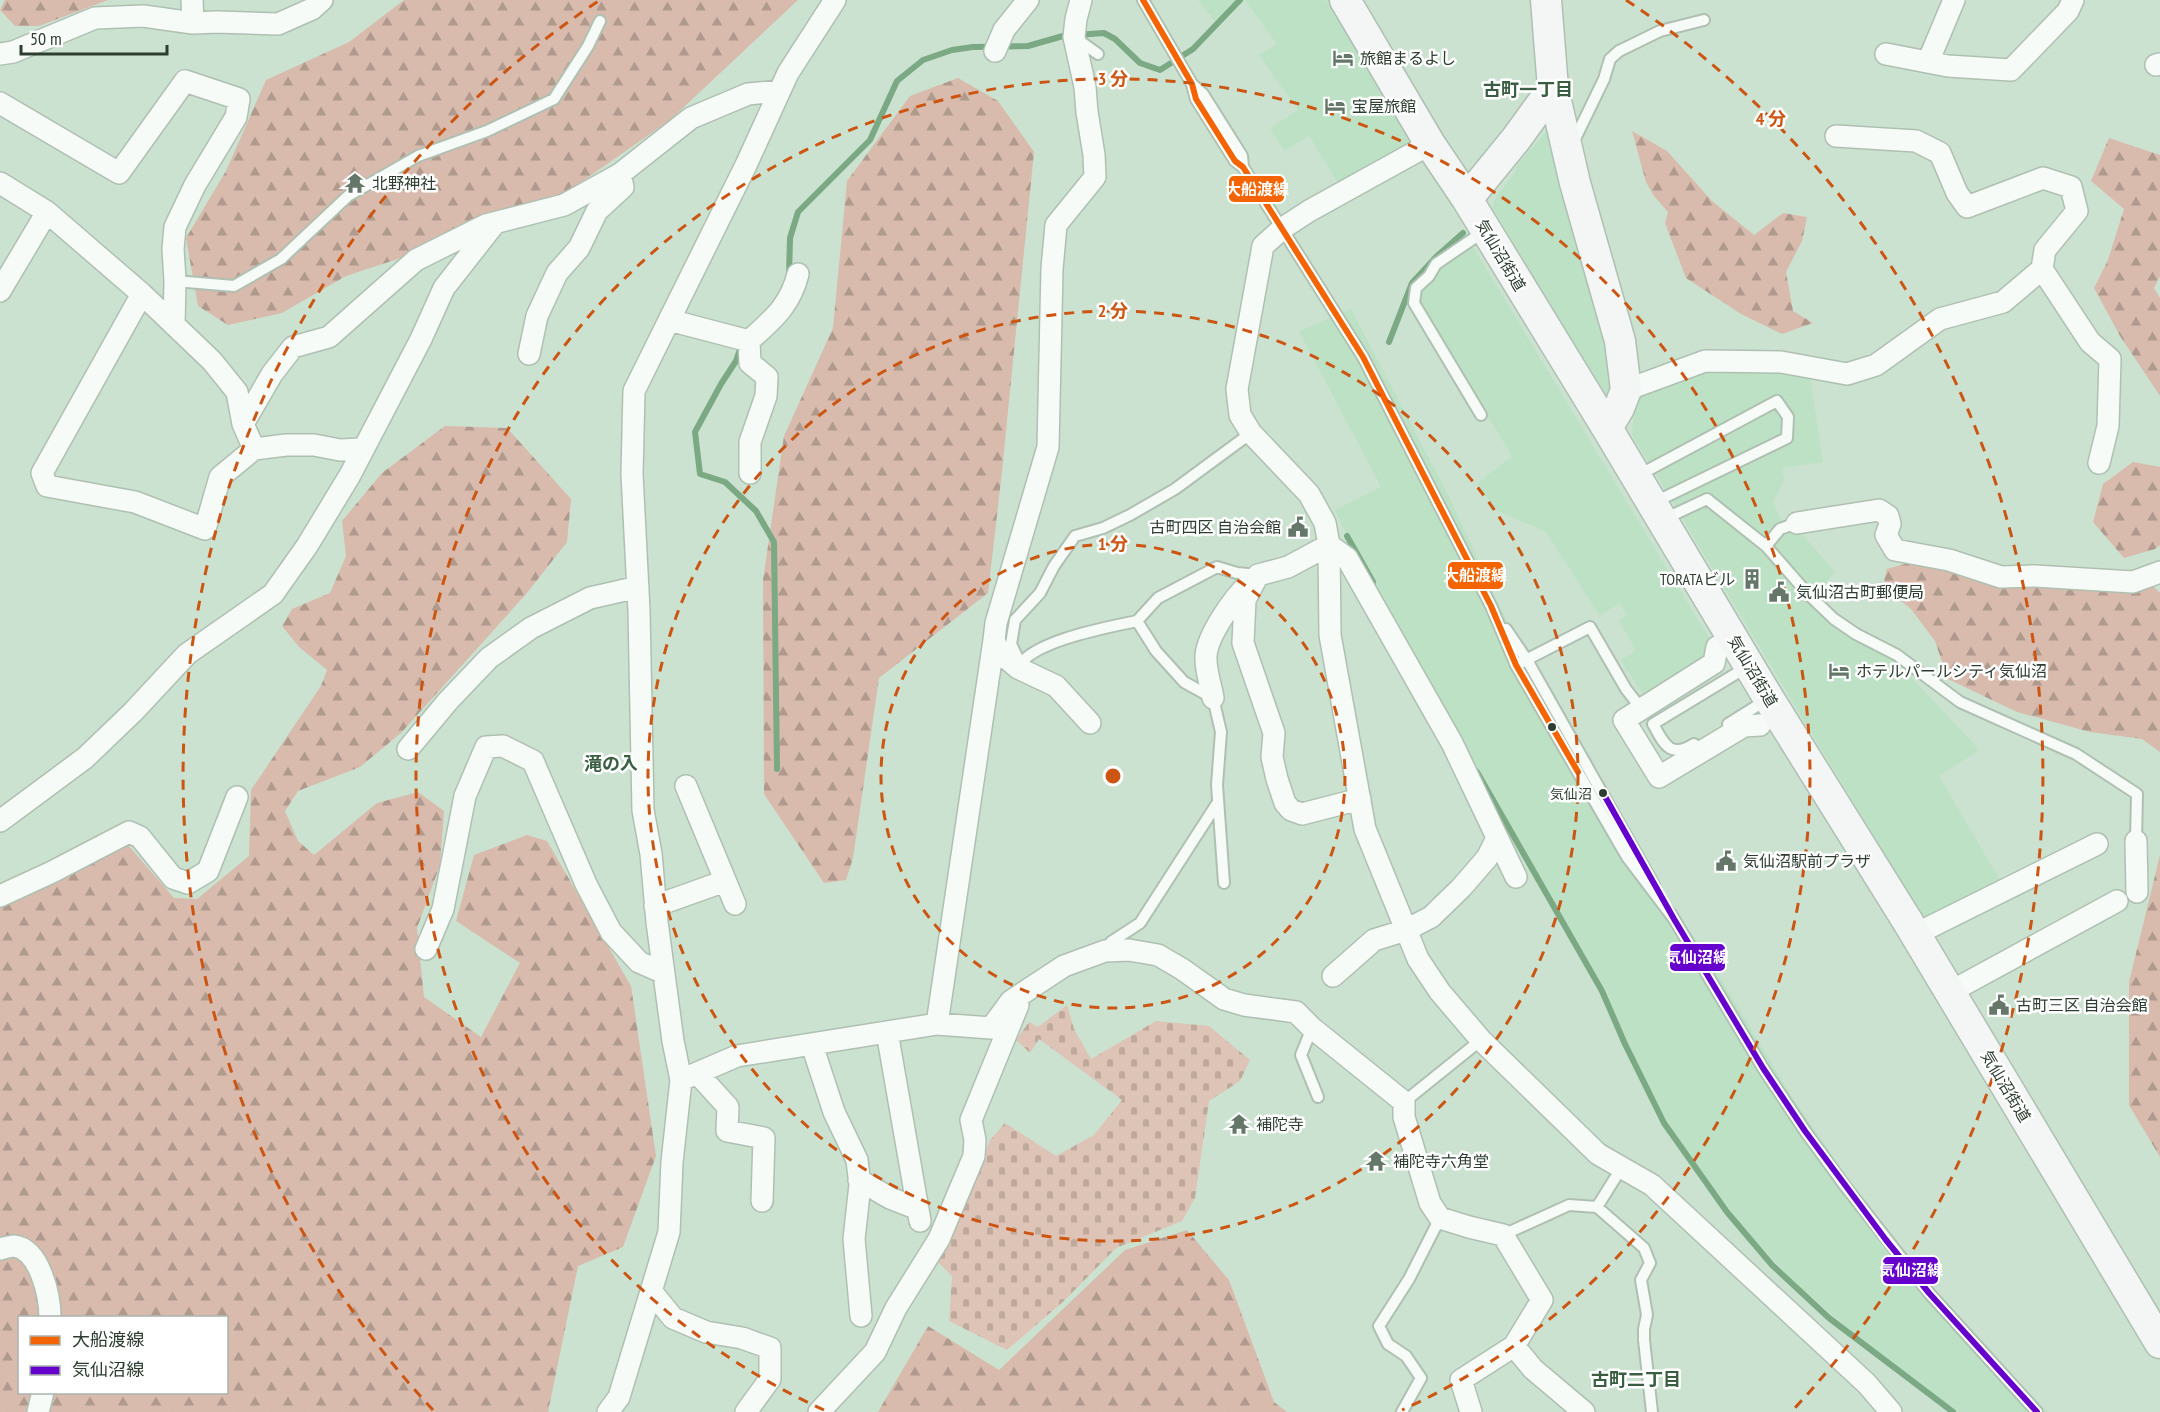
<svg xmlns="http://www.w3.org/2000/svg" width="2160" height="1412" viewBox="0 0 2160 1412" font-family="'PT Sans Narrow','Noto Sans JP',sans-serif">
  <style>
    .built { fill: #bde1c4 }
    .forest { fill: url(#forest-firs); fill-rule: evenodd }
    .cemetery { fill: url(#cemetery-stones) }
    .lines { fill: none; stroke-linecap: round; stroke-linejoin: round }
    .stream { stroke: #7aa984; stroke-width: 6 }
    .lane-casing { stroke: #afc0b2; stroke-width: 14 }
    .street-casing { stroke: #afc0b2; stroke-width: 24 }
    .secondary-casing { stroke: #afc0b2; stroke-width: 33 }
    .lane { stroke: #f7fbf8; stroke-width: 10 }
    .street { stroke: #f7fbf8; stroke-width: 21 }
    .secondary { stroke: #f3f6f5; stroke-width: 30 }
    .bus-1-casing { stroke: #fff; stroke-width: 10 }
    .bus-2-casing { stroke: #fff; stroke-width: 10 }
    .bus-1 { stroke: #f46402; stroke-width: 6 }
    .bus-2 { stroke: #60c; stroke-width: 6 }
    .ring { fill: none; stroke: #cc5512; stroke-width: 3; stroke-dasharray: 10 8 }
    .bus-dot { fill: #2d3e31; stroke: #fff; stroke-width: 2 }
    .labels { text-anchor: middle; stroke-width: 5; stroke-linejoin: round; paint-order: stroke }
    .bus-label { font-size: 14px; fill: #2d3e31; stroke: #fff; text-anchor: end }
    .poi-label { font-size: 16px; fill: #2d3e31; stroke: #fff; text-anchor: start }
    .street-label { font-size: 16px; fill: #2d3e31; stroke: #fff }
    .neighbourhood-label { font-size: 18px; font-weight: bold; fill: #3a5e42; stroke: #fff }
    .centre { fill: #cc5512; stroke: #fff; stroke-width: 3 }
    .ring-label { font-size: 18px; text-anchor: middle; font-weight: bold; fill: #cc5512; stroke: #fff; stroke-width: 5; stroke-linejoin: round; paint-order: stroke }
    .line-badge { stroke: #fff; stroke-width: 2 }
    .badge-label { font-size: 16px; text-anchor: middle; font-weight: bold; fill: #fff }
  </style>
  <defs>
    <pattern id="forest-firs" width="22" height="20" patternUnits="userSpaceOnUse" patternTransform="scale(1.5)"><rect width="22" height="20" fill="#d8bbac"/><path d="M5 1l3.5 6h-7zM16 11l3.5 6h-7z" fill="#b0998d"/></pattern>
    <pattern id="cemetery-stones" width="16" height="16" patternUnits="userSpaceOnUse" patternTransform="scale(1.5)"><rect width="16" height="16" fill="#dec4b6"/><path d="M2 7V4a2 2 0 0 1 4 0v3zM10 15v-3a2 2 0 0 1 4 0v3z" fill="#bfa99d"/></pattern>
  </defs>
  <rect width="100%" height="100%" fill="#cbe2d0"/>
  <path class="built" d="M 1198,0 L 1326,0 L 1412,147 L 1340,186 L 1309,136 L 1284,151 L 1270,128 L 1298,110 L 1259,55 L 1277,44 L 1245,0 L 1218,25 Z
    M 1545,133 L 1556,136 L 1614,341 L 1611,404 L 1492,207 L 1497,195 L 1515,173 L 1517,165 Z
    M 1473,247 L 1715,648 L 1707,664 L 1645,698 L 1621,660 L 1636,650 L 1619,621 L 1627,615 L 1619,603 L 1600,616 L 1546,532 L 1496,510 L 1477,484 L 1512,456 L 1418,302 L 1424,287 L 1439,268 Z
    M 1351,309 L 1447,493 L 1506,619 L 1540,671 L 1665,894 L 1710,961 L 1792,1097 L 1860,1195 L 1926,1279 L 2006,1369 L 2048,1412 L 1959,1412 L 1892,1367 L 1797,1284 L 1755,1241 L 1710,1185 L 1669,1124 L 1640,1071 L 1605,989 L 1416,661 L 1347,536 L 1335,510 L 1381,487 L 1299,331 Z
    M 1707,367 L 1810,377 L 1823,462 L 1782,468 L 1784,480 L 1773,502 L 1782,522 L 1795,526 L 1835,572 L 1816,593 L 1819,599 L 1894,659 L 1974,744 L 1978,751 L 1939,776 L 2001,882 L 1925,921 L 1632,435 L 1636,391 Z"/>
  <path class="forest" d="M 5,0 L 108,0 L 39,26 L 15,26 L 0,10 Z
    M 404,0 L 798,0 L 670,120 L 560,197 L 469,220 L 404,257 L 346,276 L 282,313 L 228,325 L 198,306 L 186,238 L 226,171 L 266,80 L 349,42 Z
    M 958,78 L 998,101 L 1034,152 L 1002,471 L 988,593 L 879,678 L 853,858 L 846,880 L 824,883 L 764,794 L 763,580 L 784,436 L 833,328 L 847,181 L 910,96 Z
    M 1632,131 L 1667,151 L 1712,201 L 1754,235 L 1783,213 L 1807,217 L 1802,241 L 1786,272 L 1793,311 L 1813,323 L 1782,334 L 1741,314 L 1686,278 L 1665,223 L 1668,212 L 1654,196 L 1646,182 Z
    M 2109,138 L 2160,155 L 2160,276 L 2154,288 L 2160,298 L 2160,396 L 2120,336 L 2094,288 L 2108,260 L 2124,209 L 2091,181 Z
    M 445,426 L 507,428 L 571,499 L 567,542 L 527,593 L 401,733 L 360,767 L 298,791 L 285,811 L 298,841 L 314,855 L 377,803 L 418,792 L 444,811 L 440,865 L 417,928 L 424,997 L 481,1037 L 520,963 L 456,921 L 474,855 L 527,835 L 547,841 L 631,986 L 656,1156 L 623,1247 L 578,1266 L 548,1412 L 0,1412 L 0,903 L 128,845 L 174,898 L 197,899 L 249,856 L 251,790 L 321,686 L 327,670 L 299,647 L 282,626 L 292,609 L 330,593 L 346,556 L 342,521 L 382,473 ZM 20,1318 L 226,1318 L 226,1392 L 20,1392 Z
    M 2133,462 L 2160,467 L 2160,545 L 2155,549 L 2124,558 L 2093,522 L 2103,484 Z
    M 1915,561 L 2013,587 L 2152,585 L 2160,593 L 2160,752 L 2142,739 L 2090,732 L 2017,712 L 1948,679 L 1935,641 L 1911,609 L 1883,586 L 1887,569 Z
    M 2160,855 L 2160,1157 L 2129,1105 L 2129,982 Z
    M 1187,1230 L 1229,1280 L 1274,1402 L 1287,1412 L 878,1412 L 928,1326 L 999,1370 L 1125,1250 Z"/>
  <path class="cemetery" d="M 1067,1005 L 1074,1029 L 1091,1059 L 1156,1021 L 1209,1026 L 1250,1060 L 1240,1081 L 1209,1101 L 1195,1198 L 1182,1221 L 1116,1248 L 1064,1301 L 1007,1350 L 949,1321 L 952,1276 L 935,1259 L 961,1214 L 990,1140 L 1005,1123 L 1056,1156 L 1094,1135 L 1122,1100 L 1039,1039 L 1030,1053 L 1016,1040 L 1029,1022 L 1038,1027 Z"/>
  <g class="lines">
    <path class="stream" d="M 789,277 L 790,238 L 798,212 L 870,140 L 897,81 L 923,60 L 952,50 L 973,47 L 1028,46 L 1063,36 L 1104,33 L 1115,39 L 1140,63 L 1160,70 L 1193,49 L 1240,0
      M 1389,342 L 1412,283 L 1436,257 L 1463,233
      M 742,344 L 736,361 L 721,384 L 695,432 L 700,474 L 725,482 L 756,511 L 774,542 L 777,769
      M 1347,536 L 1373,582
      M 1477,772 L 1602,991 L 1625,1044 L 1664,1123 L 1727,1212 L 1772,1265 L 1829,1318 L 1953,1412"/>
    <g class="lane-casing">
      <path id="lane" d="M 1143,0 L 1192,84 L 1196,99 L 1235,161 L 1243,167 L 1363,357 L 1491,606 L 1516,665 L 1627,857 L 1674,919
        M 1077,39 L 1098,54
        M 1192,84 L 1203,94 L 1242,156 L 1243,167
        M 1573,143 L 1604,79 L 1610,59 L 1619,51 L 1660,31 L 1704,20
        M 175,281 L 234,286 L 281,259 L 348,196 L 418,156 L 487,131 L 554,99 L 588,46 L 600,21
        M 1481,415 L 1414,303 L 1416,288 L 1429,276 L 1436,264 L 1483,232
        M 1637,476 L 1777,401 L 1788,417 L 1787,438 L 1655,502
        M 1662,520 L 1707,499 L 1766,546 L 1808,594 L 1834,619 L 1856,634 L 1897,655 L 1960,702 L 2076,754 L 2137,794 L 2136,841
        M 1766,546 L 1780,529 L 1797,523
        M 1506,629 L 1527,660 L 1654,885
        M 1522,662 L 1590,627 L 1626,689 L 1643,711
        M 1020,663 L 1011,644 L 1015,620 L 1040,593 L 1054,566 L 1075,536 L 1103,528 L 1130,515 L 1175,489 L 1251,433
        M 1018,668 C 1030,641 1109,627 1137,621
        M 1728,724 L 1768,699
        M 1694,744 C 1670,759 1664,744 1653,724 L 1747,667
        M 1224,883 L 1217,785 L 1221,732 L 1213,698 L 1184,682 L 1156,651 L 1137,621 L 1158,598 L 1217,567 L 1237,573 L 1258,575
        M 1671,914 L 1763,1068 L 1805,1131 L 1845,1186 L 1929,1293 L 2037,1412
        M 1105,950 L 1111,942 L 1140,923 L 1218,802
        M 1312,1028 L 1301,1055 L 1318,1097
        M 1404,1102 L 1481,1040
        M 1597,1207 L 1644,1248 L 1650,1263 L 1641,1280 L 1647,1315 L 1644,1329 L 1644,1340 L 1652,1412
        M 1503,1235 L 1569,1205 L 1597,1207 L 1622,1167
        M 1402,1412 L 1421,1378 L 1406,1356 L 1388,1344 L 1379,1326 L 1409,1279 L 1440,1218"/>
    </g>
    <g class="street-casing">
      <path id="street" d="M 192,0 L 193,23
        M 835,0 L 788,73 L 746,165 L 634,391 L 632,474 L 639,611 L 643,810 L 651,854 L 657,922 L 673,1041 L 681,1080 L 737,1056 L 937,1024 L 991,1028 L 1011,1001 L 1064,966 L 1105,951 L 1129,950 L 1158,955 L 1182,969 L 1224,999 L 1244,1005 L 1296,1012 L 1312,1028 L 1404,1102 L 1404,1117 L 1430,1203 L 1440,1218 L 1469,1227 L 1503,1235 L 1542,1300 L 1514,1346 L 1533,1369 L 1584,1412
        M 1081,0 L 1076,19 L 1074,37 L 1085,87 L 1087,112 L 1094,155 L 1095,177 L 1056,225 L 1052,269 L 1048,447 L 996,623 L 994,640 L 999,652 L 1018,668 L 1056,686 L 1090,723
        M 995,51 L 1004,30 L 1028,0
        M 0,54 L 13,52 L 95,18 L 143,16 L 193,23 L 217,22 L 278,24 L 312,9 L 322,0
        M 1886,54 L 1948,66 L 2011,70 L 2068,11 L 2073,0
        M 1928,62 L 1954,0
        M 2156,65 L 2160,64
        M 0,103 L 119,173 L 185,81 L 239,99 L 236,117 L 195,185 L 175,227 L 173,249 L 175,281 L 174,325
        M 1836,136 L 1916,141 L 1940,153 L 1957,193 L 1967,207 L 2043,178 L 2071,187 L 2077,211 L 2045,250 L 2042,269
        M 1430,144 L 1309,211 L 1283,228 L 1263,246 L 1237,389 L 1240,415 L 1251,433 L 1309,494 L 1325,523 L 1329,545 L 1330,635 L 1365,829 L 1418,959 L 1440,992 L 1481,1040 L 1598,1154 L 1652,1185 L 1867,1384 L 1891,1412
        M 0,183 L 47,212 L 142,294 L 212,361 L 237,392 L 243,424 L 254,449 L 286,445 L 314,445 L 340,450 L 363,449
        M 0,291 L 47,212
        M 142,294 L 42,473 L 47,486 L 135,502 L 205,529 L 220,477 L 254,449
        M 669,320 L 749,341 C 773,319 790,306 798,274
        M 749,341 L 750,363 L 767,377 L 766,396 L 750,442 L 750,473
        M 529,354 L 537,316 L 557,273 L 579,248 L 597,211 L 623,187 L 620,174
        M 1626,390 L 1705,361 L 1781,362 L 1847,374 L 1876,365 L 1940,319 L 2003,302 L 2042,269 L 2090,342 L 2110,359 L 2108,426 L 2099,463
        M 243,424 L 272,374 L 293,347 L 329,337 L 416,260 L 486,225 L 564,205 L 620,174 L 691,118 L 748,94 L 780,91
        M 1797,523 L 1879,510 L 1888,516 L 1890,524 L 1886,535 L 1895,550 L 1949,560 L 2001,577 L 2035,576 L 2133,582 L 2160,572
        M 1717,647 L 1714,663 L 1624,720 L 1659,777 L 1744,726 L 1760,725
        M 1213,698 C 1211,685 1205,669 1206,656 C 1207,636 1234,597 1249,584
        M 408,749 L 448,701 L 489,658 L 531,628 L 590,598 L 638,587
        M 686,786 L 735,904
        M 1360,799 L 1302,814 L 1291,810 L 1285,803 L 1277,779 L 1272,757 L 1274,733 L 1243,643 L 1245,600 L 1258,575 L 1288,567 L 1329,545 L 1347,558 L 1452,743 L 1516,877
        M 0,821 L 85,758 L 133,712 L 187,654 L 273,594 L 307,546 L 350,475 L 421,339 L 444,288 L 495,223
        M 2136,841 L 2137,892
        M 0,896 L 52,872 L 129,832 L 140,837 L 173,878 L 188,883 L 208,871 L 237,797
        M 655,906 L 725,881
        M 1916,934 L 2097,844
        M 426,949 L 443,909 L 465,796 L 486,747 L 503,746 L 533,761 L 586,884 L 611,932 L 639,962 L 664,973
        M 1333,976 L 1374,940 L 1406,930 L 1431,917 L 1461,888 L 1487,858 L 1497,838
        M 1950,992 L 2117,901
        M 937,1024 L 994,640
        M 887,1032 L 920,1221
        M 812,1045 L 834,1112 L 857,1160 L 860,1185 L 854,1239 L 861,1316
        M 697,1073 L 728,1107 L 727,1131 L 764,1138 L 762,1201
        M 859,1180 L 890,1198 L 918,1209
        M 0,1249 C 4,1248 10,1246 14,1246 C 40,1249 50,1296 50,1318
        M 651,1291 L 673,1318 L 706,1332 L 742,1338 L 770,1348 L 770,1379 L 746,1412
        M 38,1412 L 43,1392
        M 608,1412 L 619,1397 L 669,1232 L 672,1162 L 681,1080
        M 819,1412 L 875,1352 L 896,1308 L 939,1239 L 974,1156 L 975,1140 L 971,1120 L 1018,1005
        M 1471,1412 L 1461,1380 L 1514,1346"/>
    </g>
    <g class="secondary-casing">
      <path id="secondary" d="M 1345,0 L 1430,144 L 1467,199 L 1607,428 L 1769,699 L 1908,922 L 2160,1343
        M 1553,88 L 1575,183 L 1620,341 L 1626,390 L 1619,408 L 1607,428
        M 1467,199 L 1516,139 L 1553,88 L 1546,0"/>
    </g>
    <use href="#lane" class="lane"/>
    <use href="#street" class="street"/>
    <use href="#secondary" class="secondary"/>
    <g class="bus-1-casing">
      <path id="bus-1" d="M 1143,0 L 1192,84 L 1196,99 L 1235,161 L 1243,167 L 1363,357 L 1491,606 L 1516,665 L 1578,772"/>
    </g>
    <g class="bus-2-casing">
      <path id="bus-2" d="M 1603,793 L 1674,919 L 1763,1068 L 1805,1131 L 1886,1240 L 1929,1293 L 2037,1412"/>
    </g>
    <use href="#bus-1" class="bus-1"/>
    <use href="#bus-2" class="bus-2"/>
  </g>
  <g class="ring">
    <circle cx="1113" cy="776" r="232"/>
    <circle cx="1113" cy="776" r="465"/>
    <path d="M824 1410A697 697 0 1 1 1402 1410"/>
    <path d="M433 1410A930 930 0 0 1 600 0M1626 0A930 930 0 0 1 1793 1410"/>
  </g>
  <defs>
    <g id="hotel-bare" transform="scale(1.62)"><path d="M-6-4.5h1.5V1H6V5H4.5V3h-9V5H-6ZM-4 0a1.8 1.8 0 1 1 3.6 0ZM.5 0V-2.5h3Q6-2.5 6 0Z" fill="#647769" stroke="#fff" stroke-width="2.5" paint-order="stroke"/></g>
    <g id="temple-bare" transform="scale(1.62)"><path d="M0-6L5-2H3V0L6.5 2.5H4V6H1.5V3h-3V6H-4V2.5H-6.5L-3 0V-2H-5Z" fill="#647769" stroke="#fff" stroke-width="2.5" paint-order="stroke"/></g>
    <g id="civic-bare" transform="scale(1.62)"><path d="M-.6-6.5H3V-4.5H.6V-3L4-1V1h2V6H-6V1h2V-1L-.6-3ZM-1.2 2.5V6h2.4V2.5Z" fill="#647769" stroke="#fff" stroke-width="2.5" paint-order="stroke"/></g>
    <g id="building-bare" transform="scale(1.62)"><path d="M-4-6H4V6H1V3H-1V6H-4ZM-2.5-4.3h1.7v1.8h-1.7ZM.8-4.3h1.7v1.8H.8ZM-2.5-1h1.7V.8h-1.7ZM.8-1h1.7V.8H.8Z" fill="#647769" stroke="#fff" stroke-width="2.5" paint-order="stroke"/></g>
  </defs>
  <g fill-rule="evenodd">
    <use href="#hotel-bare" x="1343" y="58"/>
    <use href="#hotel-bare" x="1335" y="106"/>
    <use href="#temple-bare" x="355" y="183"/>
    <use href="#civic-bare" x="1298" y="527"/>
    <use href="#building-bare" x="1752" y="579"/>
    <use href="#civic-bare" x="1779" y="592"/>
    <use href="#hotel-bare" x="1839" y="671"/>
    <use href="#civic-bare" x="1726" y="861"/>
    <use href="#civic-bare" x="1999" y="1005"/>
    <use href="#temple-bare" x="1239" y="1124"/>
    <use href="#temple-bare" x="1376" y="1161"/>
  </g>
  <g class="bus-dot">
    <circle cx="1552" cy="727" r="5"/>
    <circle cx="1603" cy="793" r="5"/>
  </g>
  <g class="labels">
    <g class="bus-label">
      <text x="1592" y="799">気仙沼</text>
    </g>
    <g class="poi-label">
      <text x="1360" y="64">旅館まるよし</text>
      <text x="1352" y="112">宝屋旅館</text>
      <text x="372" y="189">北野神社</text>
      <text x="1281" y="533" text-anchor="end">古町四区 自治会館</text>
      <text x="1735" y="585" text-anchor="end">TORATAビル</text>
      <text x="1796" y="598">気仙沼古町郵便局</text>
      <text x="1856" y="677">ホテルパールシティ気仙沼</text>
      <text x="1743" y="867">気仙沼駅前プラザ</text>
      <text x="2016" y="1011">古町三区 自治会館</text>
      <text x="1256" y="1130">補陀寺</text>
      <text x="1393" y="1167">補陀寺六角堂</text>
    </g>
    <g class="street-label">
      <text transform="translate(1501 255) rotate(59)" y="6">気仙沼街道</text>
      <text transform="translate(1753 671) rotate(59)" y="6">気仙沼街道</text>
      <text transform="translate(2006 1086) rotate(59)" y="6">気仙沼街道</text>
    </g>
    <g class="neighbourhood-label">
      <text x="1528" y="96">古町一丁目</text>
      <text x="611" y="770">滝の入</text>
      <text x="1636" y="1386">古町二丁目</text>
    </g>
  </g>
  <circle cx="1113" cy="776" r="9" class="centre"/>
  <g class="ring-label">
    <text x="1113" y="85">3 分</text>
    <text x="1771" y="125">4 分</text>
    <text x="1113" y="317">2 分</text>
    <text x="1113" y="550">1 分</text>
  </g>
  <g class="line-badge">
    <rect x="1228" y="175" width="57" height="28" rx="6" fill="#f46402"/>
    <rect x="1447" y="561" width="57" height="29" rx="6" fill="#f46402"/>
    <rect x="1669" y="943" width="57" height="29" rx="6" fill="#60c"/>
    <rect x="1882" y="1256" width="57" height="29" rx="6" fill="#60c"/>
  </g>
  <g class="badge-label">
    <text x="1257" y="195">大船渡線</text>
    <text x="1475" y="581">大船渡線</text>
    <text x="1697" y="963">気仙沼線</text>
    <text x="1911" y="1276">気仙沼線</text>
  </g>
  <rect x="18" y="1316" width="210" height="78" fill="#ffffff" stroke="#abb2ad" stroke-width="1.5"/>
  <rect x="30" y="1336" width="30" height="9" fill="#f46402" stroke="#abb2ad" stroke-width="1.5"/>
  <text x="72" y="1346" font-size="18" fill="#2d3e31">大船渡線</text>
  <rect x="30" y="1366" width="30" height="9" fill="#6600cc" stroke="#abb2ad" stroke-width="1.5"/>
  <text x="72" y="1376" font-size="18" fill="#2d3e31">気仙沼線</text>
  <path d="M21 45v9h146v-9" fill="none" stroke="#2d3e31" stroke-width="3"/>
  <text x="30" y="45" font-size="18" fill="#2d3e31" stroke="#ffffff" stroke-width="4.5" paint-order="stroke">50 m</text>
</svg>
